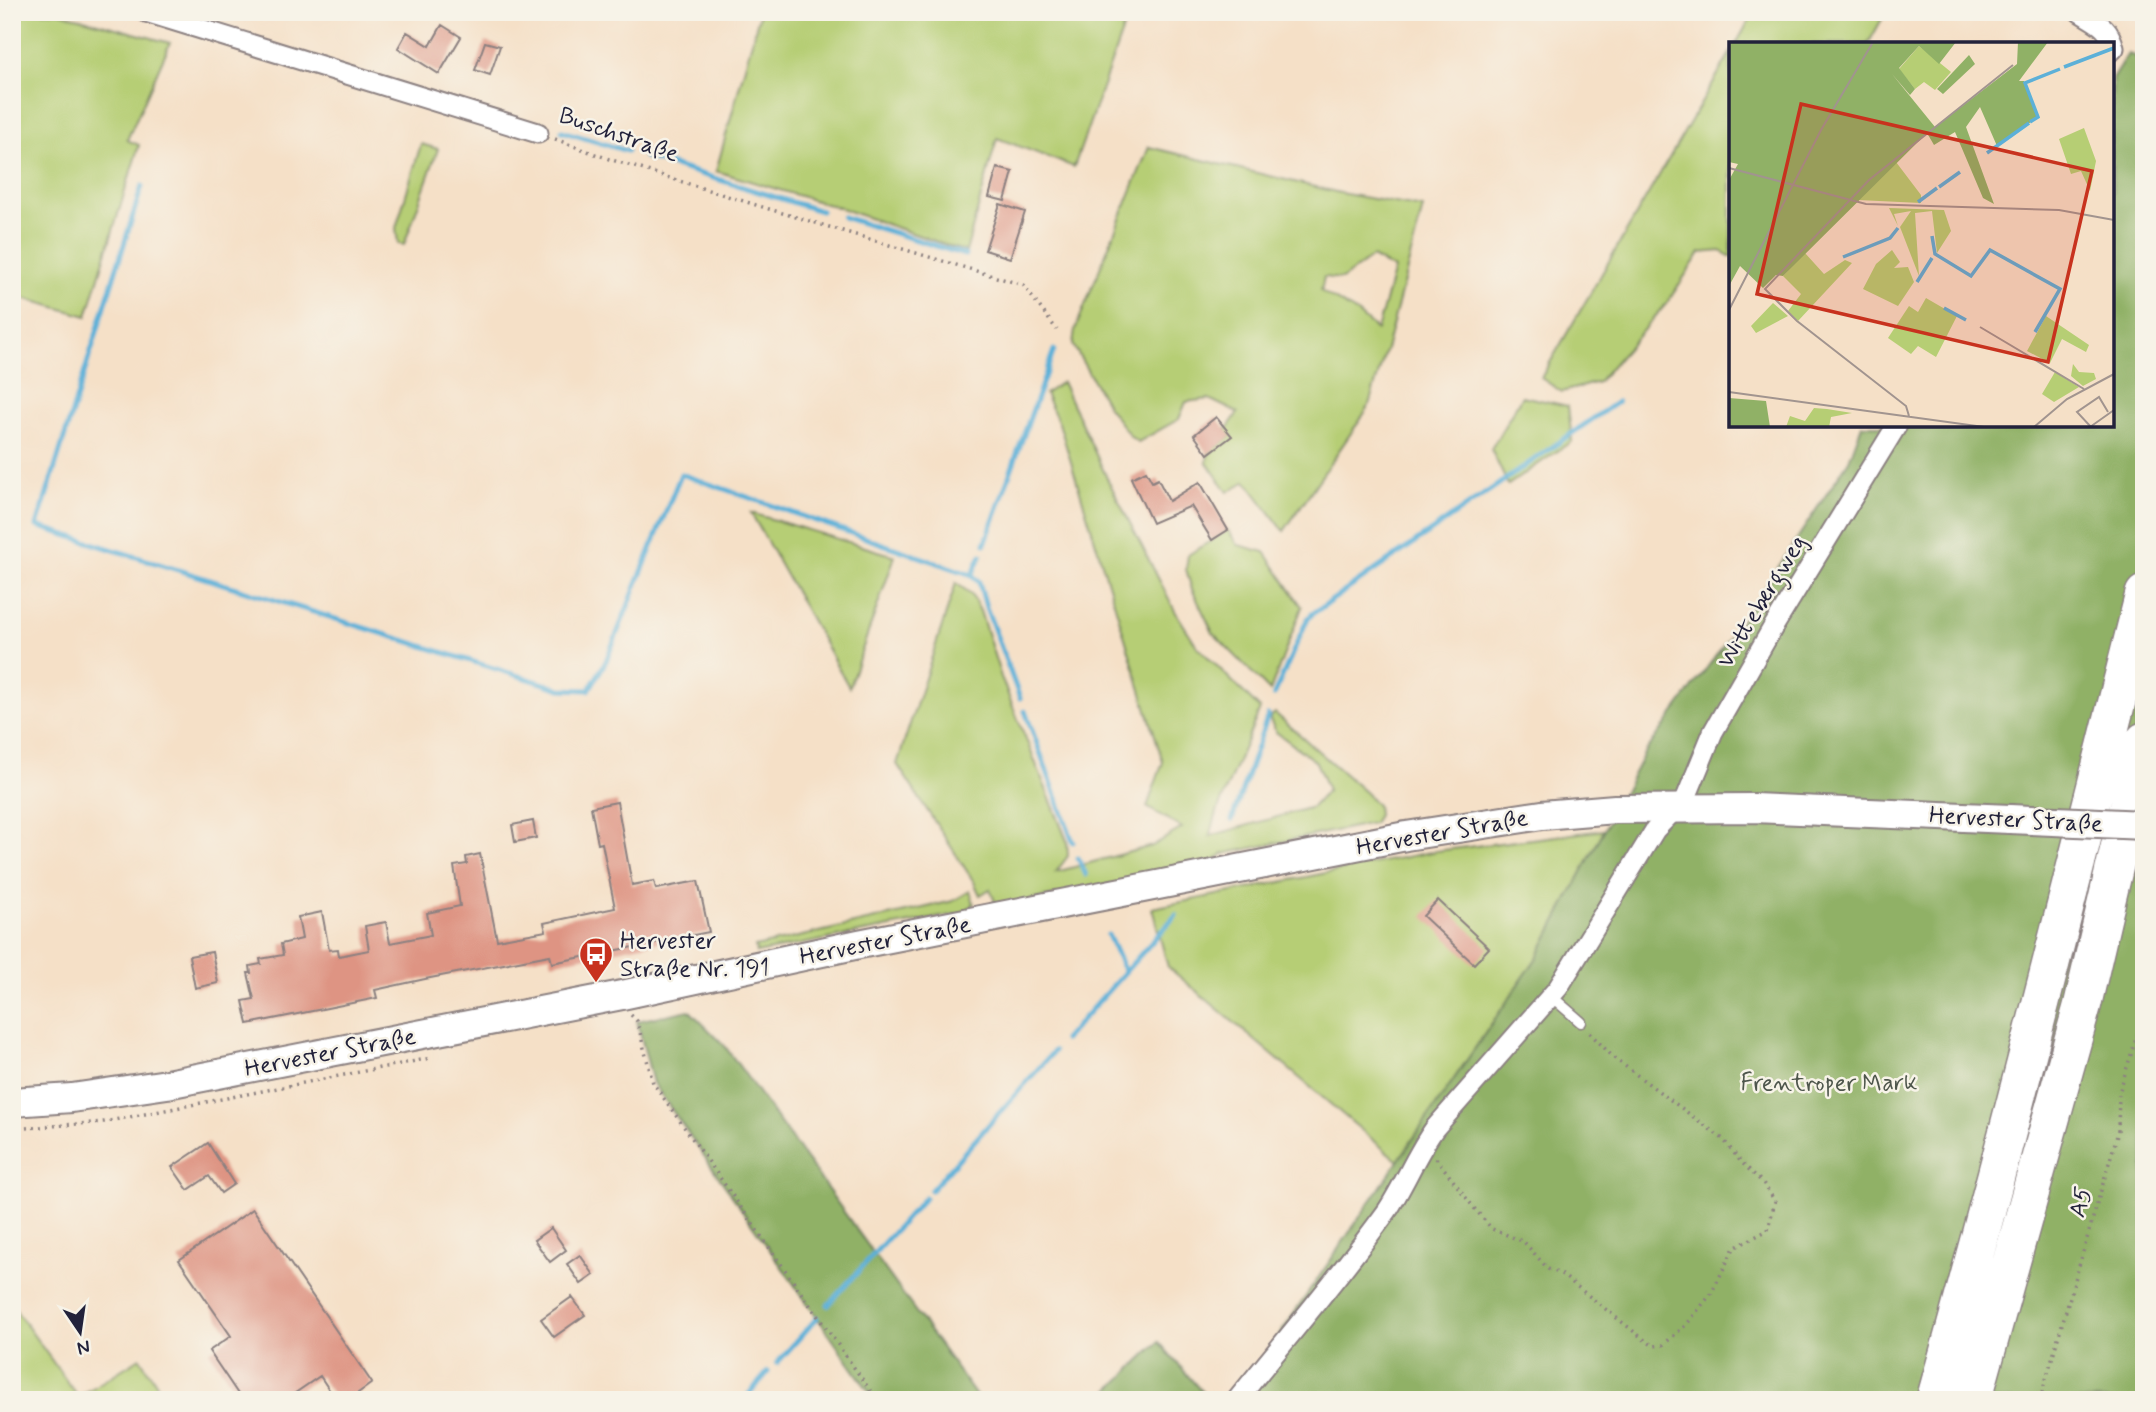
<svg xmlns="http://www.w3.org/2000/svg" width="2156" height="1412" viewBox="0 0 2156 1412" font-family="Mynerve,sans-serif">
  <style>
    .green { fill: #b6ce74; stroke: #6c7858; stroke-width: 2; fill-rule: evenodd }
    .forest { fill: #90b166; stroke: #596a50; stroke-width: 2 }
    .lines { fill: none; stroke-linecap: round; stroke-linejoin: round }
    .stream { stroke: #5cb0d8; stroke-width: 5 }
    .building { fill: #de9483 }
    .lane-casing { stroke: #8c8181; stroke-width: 13 }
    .street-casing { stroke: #8c8181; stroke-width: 23 }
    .secondary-casing { stroke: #8c8181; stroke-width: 32 }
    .highway-casing { stroke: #8c8181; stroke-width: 40 }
    .path { stroke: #8c8181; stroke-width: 3.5; stroke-dasharray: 2 5; stroke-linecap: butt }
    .lane { stroke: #fff; stroke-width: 10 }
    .street { stroke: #fff; stroke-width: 19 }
    .secondary { stroke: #fff; stroke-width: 28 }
    .highway { stroke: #fff; stroke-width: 37 }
    .secondary-bridge-casing { stroke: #8c8181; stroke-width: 32; stroke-linecap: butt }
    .secondary-bridge { stroke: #fff; stroke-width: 28 }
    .labels { text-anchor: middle; stroke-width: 5; stroke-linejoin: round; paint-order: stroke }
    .street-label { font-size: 24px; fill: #22223b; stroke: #f7f3e8 }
    .poi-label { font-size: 24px; fill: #22223b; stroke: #f7f3e8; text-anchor: start }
    .park-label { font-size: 24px; fill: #4e564c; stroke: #f7f3e8 }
    .inset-river { fill: none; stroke: #5cb0d8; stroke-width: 3.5 }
    .inset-road { fill: none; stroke: #a1948f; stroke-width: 2 }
    .view { fill: #c8321e; fill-opacity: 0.15; stroke: #c8321e; stroke-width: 3.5 }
    .inset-edge { fill: none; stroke: #22223b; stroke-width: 3.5 }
  </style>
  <rect width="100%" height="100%" fill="#f7f3e8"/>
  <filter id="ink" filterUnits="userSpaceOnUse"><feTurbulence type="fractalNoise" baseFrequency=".0143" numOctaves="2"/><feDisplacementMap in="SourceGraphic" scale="14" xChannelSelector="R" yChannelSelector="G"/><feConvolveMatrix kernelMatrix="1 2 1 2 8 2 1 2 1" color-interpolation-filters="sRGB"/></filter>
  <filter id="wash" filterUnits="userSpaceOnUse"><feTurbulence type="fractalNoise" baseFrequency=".00686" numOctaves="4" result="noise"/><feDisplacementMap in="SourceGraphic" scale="28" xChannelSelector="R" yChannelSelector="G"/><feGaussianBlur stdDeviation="1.57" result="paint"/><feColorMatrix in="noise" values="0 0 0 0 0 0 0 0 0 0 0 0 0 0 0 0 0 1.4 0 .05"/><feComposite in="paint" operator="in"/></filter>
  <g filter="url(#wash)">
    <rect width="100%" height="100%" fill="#f5e0c7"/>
    <path class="green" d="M 12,12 L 58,12 L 170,43 L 127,140 L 139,145 L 87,316 L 12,295 Z
      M 760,12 L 1129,12 L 1074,167 L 997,138 L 966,252 L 843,209 L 716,171 Z
      M 1754,12 L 1886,12 L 1868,44 L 1736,44 Z
      M 1731,52 L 1731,257 L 1721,251 L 1700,253 L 1667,303 L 1598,382 L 1562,392 L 1541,378 Z
      M 421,144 L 438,149 L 404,245 L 398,244 L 396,228 Z
      M 1149,147 L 1340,193 L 1423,208 L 1387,346 L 1368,408 L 1284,531 L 1246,481 L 1228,492 L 1207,463 L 1208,454 L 1231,436 L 1226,430 L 1238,413 L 1209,399 L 1186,402 L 1179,419 L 1138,442 L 1131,437 L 1108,407 L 1073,345 L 1075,330 ZM 1372,257 L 1394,269 L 1377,330 L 1357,313 L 1321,291 L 1324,277 L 1342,279 Z
      M 1062,382 L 1107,478 L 1175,611 L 1197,646 L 1260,709 L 1218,809 L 1210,836 L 1312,807 L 1328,790 L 1316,762 L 1276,732 L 1269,718 L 1275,713 L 1366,793 L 1377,805 L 1378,815 L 1373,823 L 1223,854 L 1210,864 L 997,907 L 990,889 L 980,895 L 974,882 L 897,764 L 956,583 L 971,594 L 980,611 L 1001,677 L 1067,841 L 1068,856 L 1056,872 L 1152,846 L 1182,828 L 1147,807 L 1163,762 L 1059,423 L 1045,394 Z
      M 1522,396 L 1568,406 L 1572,441 L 1508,485 L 1491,449 Z
      M 751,513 L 895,556 L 849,687 Z
      M 1228,530 L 1238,545 L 1265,552 L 1302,607 L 1270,691 L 1213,633 L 1191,587 L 1186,569 L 1188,555 Z
      M 1604,830 L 1538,956 L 1398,1161 L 1168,967 L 1152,908 L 1436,851 Z
      M 970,891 L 974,904 L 962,913 L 756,953 L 755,947 L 953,901 Z
      M 12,1305 L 78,1397 L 140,1358 L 167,1400 L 12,1400 Z"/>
    <path class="forest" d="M 2128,54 L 2144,59 L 2144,1400 L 1235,1400 L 1538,956 L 1644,754 L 1758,598 L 1849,460 L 1862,425 L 2112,425 L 2112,79 Z
      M 689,1010 L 724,1045 L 979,1400 L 875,1400 L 653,1083 L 637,1021 Z
      M 1159,1342 L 1209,1400 L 1099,1400 Z"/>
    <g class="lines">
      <path class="stream" d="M 562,131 L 627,151
        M 645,157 L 821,211
        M 142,186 L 37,526 L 561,689 L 589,690 L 606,661 L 681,474 L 972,575 L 979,582 L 986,607 L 1020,698
        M 843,217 L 965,255
        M 985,544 L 1054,350
        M 972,575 L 981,555
        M 1274,695 L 1307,620 L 1312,614 L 1617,402
        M 1025,711 L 1073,842
        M 1232,820 L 1268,715
        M 1078,858 L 1086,875
        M 1108,935 L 1125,972
        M 1064,1040 L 1176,915
        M 931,1190 L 1054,1051
        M 828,1305 L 925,1197
        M 777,1363 L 817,1318
        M 744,1400 L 768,1372"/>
    </g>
    <g id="blocks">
      <path class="building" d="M 442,25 L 461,37 L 439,74 L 398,48 L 407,32 L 430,46 Z
        M 485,42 L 500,46 L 490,75 L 475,70 Z
        M 997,168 L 1013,172 L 1005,201 L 989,197 Z
        M 1000,204 L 1025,212 L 1010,258 L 985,250 Z
        M 1216,417 L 1232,436 L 1208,454 L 1194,435 Z
        M 1146,471 L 1152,482 L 1158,479 L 1169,501 L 1200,482 L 1228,530 L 1212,540 L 1191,506 L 1152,523 L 1131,478 Z
        M 617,802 L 632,885 L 654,881 L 656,889 L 698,881 L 709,932 L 552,963 L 550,955 L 425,979 L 375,990 L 377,998 L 248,1024 L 243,1001 L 254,999 L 248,973 L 251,973 L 250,966 L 261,964 L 260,959 L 283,955 L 281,944 L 302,939 L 298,917 L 322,912 L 329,950 L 338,949 L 339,956 L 369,950 L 365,926 L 386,922 L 390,943 L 431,935 L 427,913 L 460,906 L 454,866 L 467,864 L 466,857 L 480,854 L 497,940 L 546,931 L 544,923 L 615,908 L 602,843 L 598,844 L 591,807 Z
        M 533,821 L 536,838 L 515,842 L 512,825 Z
        M 1438,900 L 1489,948 L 1474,964 L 1423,916 Z
        M 212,952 L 218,983 L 195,988 L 189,956 Z
        M 208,1143 L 234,1184 L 221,1193 L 209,1176 L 188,1190 L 172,1167 Z
        M 253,1209 L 372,1383 L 348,1400 L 336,1400 L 320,1376 L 285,1400 L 242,1400 L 209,1351 L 231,1336 L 179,1260 Z
        M 551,1228 L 566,1250 L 550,1262 L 534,1240 Z
        M 580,1255 L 594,1275 L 581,1284 L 567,1264 Z
        M 572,1297 L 585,1315 L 554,1337 L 541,1319 Z"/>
    </g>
  </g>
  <g filter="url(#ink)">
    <use href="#blocks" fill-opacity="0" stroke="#8c8181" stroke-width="2"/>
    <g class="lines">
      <g class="lane-casing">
        <path id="lane" d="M 1551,996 L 1581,1022"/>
      </g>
      <g class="street-casing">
        <path id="street" d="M 146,12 L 538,133
          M 2080,12 C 2097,23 2109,26 2114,48 L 2112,50
          M 1237,1400 C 1288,1337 1340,1276 1387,1211 C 1405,1184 1416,1154 1435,1128 L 1558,988 L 1655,830 L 1686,798 L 1713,732 L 1772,629 L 1897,425"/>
      </g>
      <g class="secondary-casing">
        <path id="secondary" d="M 12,1102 L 72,1098 L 167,1084 L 622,995 L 859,944 L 1406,836 L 1542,815 L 1615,809 L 1754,808 L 2010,819"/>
      </g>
      <g class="highway-casing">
        <path id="highway" d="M 1935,1400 C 2010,1133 2076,863 2144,594
          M 1973,1400 L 2082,1007 L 2144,741"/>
      </g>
      <path class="path" d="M 555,139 L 609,159 L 769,209 L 1023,285 L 1057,330
        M 631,1015 L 637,1021 L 653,1083 L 877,1400
        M 12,1129 L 104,1122 L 431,1058
        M 1436,1158 L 1474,1208 L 1492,1229 L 1524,1242 L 1548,1269 L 1561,1274 L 1646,1341 L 1654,1346 L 1663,1345 L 1687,1324 L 1711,1294 L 1734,1248 L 1768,1230 L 1775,1201 L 1763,1183 L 1741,1162 L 1723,1139 L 1614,1058 L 1589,1032
        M 2040,1400 L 2118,1132 L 2119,1093 L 2144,1013"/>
      <use href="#lane" class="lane"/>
      <use href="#street" class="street"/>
      <use href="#secondary" class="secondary"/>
      <use href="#highway" class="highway"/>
      <g class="secondary-bridge-casing">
        <path id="secondary-bridge" d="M 2010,819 L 2144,825"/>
      </g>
      <use href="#secondary-bridge" class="secondary-bridge"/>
    </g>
  </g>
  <defs>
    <g id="bus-pin" transform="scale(1.75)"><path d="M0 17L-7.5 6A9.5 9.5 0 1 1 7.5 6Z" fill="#c8321e" stroke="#f7f3e8"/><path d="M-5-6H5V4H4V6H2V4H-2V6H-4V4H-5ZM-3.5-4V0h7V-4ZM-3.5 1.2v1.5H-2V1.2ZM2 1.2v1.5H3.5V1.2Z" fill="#fff"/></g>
  </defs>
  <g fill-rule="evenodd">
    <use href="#bus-pin" x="596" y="954"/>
  </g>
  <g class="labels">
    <g class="street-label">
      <text transform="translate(619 134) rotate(19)" y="8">Buschstraße</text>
      <text transform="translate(1761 601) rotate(-59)" y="8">Wittebergweg</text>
      <text transform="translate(2016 819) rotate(3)" y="8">Hervester Straße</text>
      <text transform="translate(1442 832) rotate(-10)" y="8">Hervester Straße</text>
      <text transform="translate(885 940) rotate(-11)" y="8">Hervester Straße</text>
      <text transform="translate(330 1052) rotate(-11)" y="8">Hervester Straße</text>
      <text transform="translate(2080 1202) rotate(-74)" y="8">A5</text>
    </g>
    <g class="poi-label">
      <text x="620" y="948">Hervester<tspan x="620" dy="28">Straße Nr. 191</tspan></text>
    </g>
    <g class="park-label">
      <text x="1829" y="1090">Frentroper Mark</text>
    </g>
  </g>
  <g transform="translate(1729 42)">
    <rect width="385" height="385" fill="#f5e0c7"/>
    <path d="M 190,4 L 222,30 L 206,48 L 195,40 L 186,47 L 170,27 ZM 355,86 L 367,119 L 361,149 L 352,129 L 342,132 L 330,97 ZM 167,120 L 192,153 L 192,161 L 129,158 ZM 160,166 L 215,168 L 222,189 L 208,211 L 203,169 L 186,171 L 190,234 L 171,185 L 182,169 L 165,172 L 169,184 ZM 163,208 L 171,220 L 165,226 L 179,225 L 185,240 L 169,264 L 134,247 L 147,222 ZM 76,211 L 95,232 L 116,218 L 123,221 L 69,279 L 59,269 L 72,252 L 54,234 ZM 197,256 L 228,274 L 207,315 L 189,304 L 182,312 L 159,296 L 180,264 L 189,270 ZM 44,261 L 59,274 L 27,291 L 22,284 ZM 317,274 L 360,303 L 357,310 L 333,297 L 321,321 L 298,309 ZM 344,322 L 350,330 L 365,331 L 367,337 L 354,344 L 342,334 ZM 326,330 L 350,345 L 325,360 L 313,352 ZM 85,366 L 98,367 L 123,371 L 102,375 L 100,385 L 57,385 L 61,374 L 76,379 Z" fill="#b6ce74"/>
    <path d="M 0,0 L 227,0 L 210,22 L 190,4 L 170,26 L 186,47 L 181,53 L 163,32 L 206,85 L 288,22 L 289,0 L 319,0 L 290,39 L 295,39 L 309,75 L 268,104 L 251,65 L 237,85 L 265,162 L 254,156 L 226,90 L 205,103 L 198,91 L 54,234 L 47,233 L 34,246 L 11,224 L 0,244 L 0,138 L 9,122 L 0,120 ZM 240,13 L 246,22 L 214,52 L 208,47 ZM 0,356 L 37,359 L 41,385 L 0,385 Z" fill="#90b166"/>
    <path class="inset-river" d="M 335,25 L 385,6M 301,80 L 309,75 L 296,41 L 331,27M 258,111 L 300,81M 210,145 L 231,130M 189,160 L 208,146M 203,194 L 206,212 L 242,234 L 261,208 L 331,247 L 306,290M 114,215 L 161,196 L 169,186M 188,240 L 203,216M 215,266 L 237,278"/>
    <path class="inset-road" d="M 0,126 L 137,162 L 330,168 L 385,178M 0,268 L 92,88 L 144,0M 251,285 L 355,347M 0,350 L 255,385M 180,374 L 177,364 L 68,279 L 36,247 L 140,138 L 284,23M 305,385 L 338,357 L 385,332M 361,385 L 385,368M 362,385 L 348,370 L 370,355 L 379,370"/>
    <path class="view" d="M 72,62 L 363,129 L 319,320 L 28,252 Z"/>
    <rect width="385" height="385" class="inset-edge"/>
  </g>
  <rect width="2156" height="1412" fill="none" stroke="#f7f3e8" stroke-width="42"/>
  <g transform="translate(80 1332) rotate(167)" stroke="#f7f3e8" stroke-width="5" paint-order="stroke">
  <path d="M0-5L12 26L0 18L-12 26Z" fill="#22223b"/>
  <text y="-10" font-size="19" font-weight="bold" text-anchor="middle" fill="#22223b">N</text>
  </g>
</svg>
